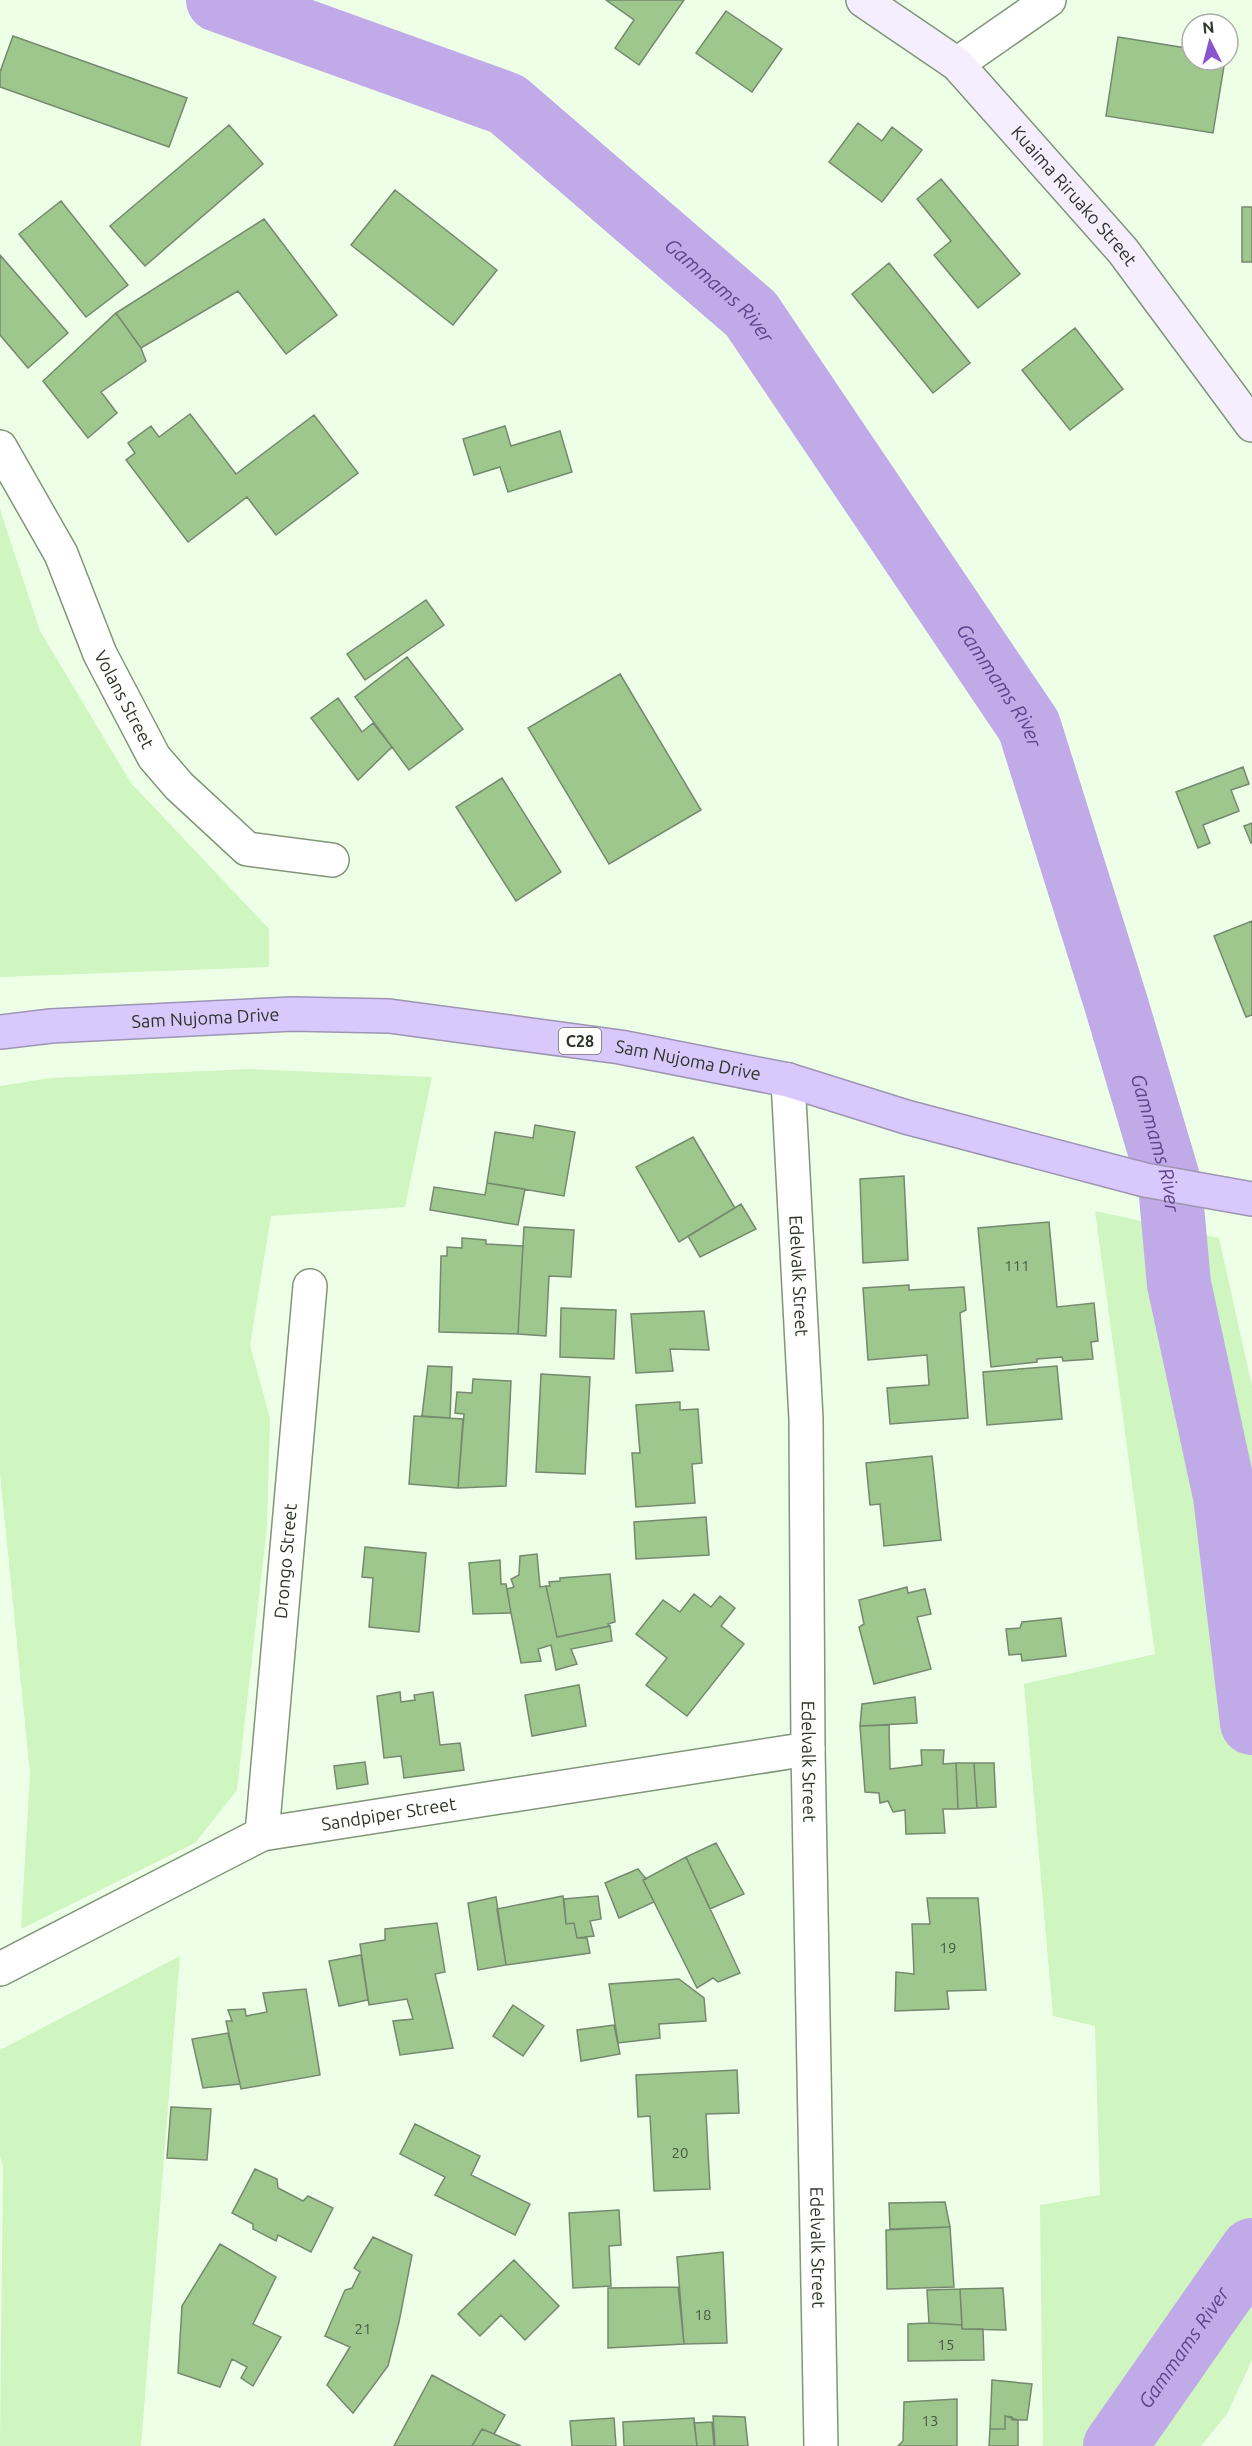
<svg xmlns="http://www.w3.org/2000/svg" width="1252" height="2446" viewBox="0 0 1252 2446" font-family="Ubuntu,sans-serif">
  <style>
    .green { fill: #cff5c0 }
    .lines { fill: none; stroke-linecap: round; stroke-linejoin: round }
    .river { stroke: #c0aae8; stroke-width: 64 }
    .building { fill: #9ec78d; stroke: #75896e; stroke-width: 1.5 }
    .street-casing { stroke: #819579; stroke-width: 36 }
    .secondary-casing { stroke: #819579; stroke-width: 36 }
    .highway-casing { stroke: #9d95b2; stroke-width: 36 }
    .street { stroke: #fff; stroke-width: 33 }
    .secondary { stroke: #f4eefe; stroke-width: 33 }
    .highway { stroke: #d9c8fb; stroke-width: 33 }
    .labels { text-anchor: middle; stroke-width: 4.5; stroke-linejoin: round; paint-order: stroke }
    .number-label { font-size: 15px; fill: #495a42 }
    .shield { fill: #fff; stroke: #6c7269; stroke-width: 1.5 }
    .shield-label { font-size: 16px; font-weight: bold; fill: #2d3529 }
    .street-label { font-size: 18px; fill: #2d3529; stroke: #fff }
    .water-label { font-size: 20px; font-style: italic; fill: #61438d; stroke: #fff }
  </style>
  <rect width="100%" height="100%" fill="#edffe7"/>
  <path class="green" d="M 0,509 L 40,631 L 131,783 L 269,929 L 269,967 L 0,977 Z
    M 250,1069 L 432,1077 L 405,1207 L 271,1216 L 250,1345 L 270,1418 L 267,1526 L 237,1790 L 195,1843 L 21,1929 L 30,1773 L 0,1474 L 0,1086 L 51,1078 Z
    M 1095,1211 L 1219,1238 L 1252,1386 L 1252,2360 L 1227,2414 L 1201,2446 L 1043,2446 L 1040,2205 L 1100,2195 L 1095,2026 L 1053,2016 L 1024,1684 L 1155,1654 Z
    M 180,1956 L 141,2446 L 0,2446 L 3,2168 L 0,2156 L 0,2050 Z"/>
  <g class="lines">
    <g class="river">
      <path id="s1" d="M 218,0 L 507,104 L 751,314 L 1029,726 L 1115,1000 L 1170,1185 L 1179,1284 L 1225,1496 L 1252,1723"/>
      <path id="s2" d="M 1115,2446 L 1252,2250"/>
    </g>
  </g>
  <path class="building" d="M 606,0 L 684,0 L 639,65 L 615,48 L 634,20 Z
    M 726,11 L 782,49 L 752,92 L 696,53 Z
    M 13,36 L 187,98 L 169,147 L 0,87 L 0,72 Z
    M 1118,37 L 1192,49 L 1192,60 L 1225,60 L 1213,133 L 1106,116 Z
    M 858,123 L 882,141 L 892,127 L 922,150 L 882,202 L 829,162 Z
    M 229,125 L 263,164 L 145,266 L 110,226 Z
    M 941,179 L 1020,274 L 978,308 L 934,255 L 951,241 L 917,199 Z
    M 395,190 L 497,270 L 453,325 L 351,245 Z
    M 61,201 L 128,285 L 86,317 L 19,234 Z
    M 1242,207 L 1252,207 L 1252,262 L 1242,262 Z
    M 264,219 L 337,315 L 286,354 L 238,291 L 141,348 L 116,313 Z
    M 0,255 L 68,333 L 28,368 L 0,335 Z
    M 889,263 L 970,363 L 933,393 L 852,294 Z
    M 116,313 L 141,348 L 146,361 L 101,392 L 117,413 L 88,438 L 43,381 Z
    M 1075,328 L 1123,389 L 1070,430 L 1022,370 Z
    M 190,414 L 236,474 L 314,415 L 358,473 L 276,535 L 247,497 L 188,542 L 126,460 L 135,453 L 128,443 L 151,426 L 159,437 Z
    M 505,426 L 511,446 L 560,431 L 572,472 L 508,492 L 500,467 L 474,475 L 463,439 Z
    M 426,600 L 444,625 L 365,680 L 347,654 Z
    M 407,657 L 463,729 L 409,770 L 355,697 Z
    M 620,674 L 701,810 L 609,864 L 528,728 Z
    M 338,698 L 362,732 L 373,723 L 392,747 L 358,780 L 311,718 Z
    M 1243,767 L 1249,784 L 1231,790 L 1239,811 L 1203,825 L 1210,843 L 1198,848 L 1176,792 Z
    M 502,778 L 561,872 L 516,901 L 456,807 Z
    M 1252,823 L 1252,842 L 1251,843 L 1244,826 Z
    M 1252,921 L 1252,1015 L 1246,1017 L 1214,936 Z
    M 535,1125 L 575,1132 L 564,1196 L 487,1183 L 495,1132 L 533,1138 Z
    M 693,1137 L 735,1208 L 679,1242 L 636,1167 Z
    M 904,1176 L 908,1260 L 863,1263 L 860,1179 Z
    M 487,1183 L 525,1189 L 518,1225 L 430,1210 L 434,1187 L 485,1195 Z
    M 741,1204 L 756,1229 L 700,1257 L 688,1236 Z
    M 1049,1222 L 1057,1307 L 1094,1303 L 1098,1341 L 1091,1342 L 1093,1359 L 1063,1361 L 1062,1357 L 1037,1359 L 1037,1362 L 991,1367 L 978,1228 Z
    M 524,1227 L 574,1230 L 571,1277 L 549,1276 L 546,1336 L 518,1334 Z
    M 462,1238 L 486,1240 L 486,1244 L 523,1246 L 518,1334 L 439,1332 L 441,1256 L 447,1256 L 447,1247 L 462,1248 Z
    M 909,1285 L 909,1290 L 964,1287 L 966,1310 L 960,1313 L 968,1418 L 890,1424 L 887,1388 L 929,1385 L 927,1355 L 868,1360 L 863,1288 Z
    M 561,1308 L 616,1310 L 614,1359 L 560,1357 Z
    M 704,1311 L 709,1350 L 670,1349 L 673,1371 L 636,1373 L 631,1314 Z
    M 428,1366 L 452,1367 L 450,1418 L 422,1416 Z
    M 1057,1366 L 1062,1419 L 987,1425 L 983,1372 Z
    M 541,1374 L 590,1377 L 585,1474 L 536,1472 Z
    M 473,1379 L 511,1381 L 506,1486 L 458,1488 L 464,1414 L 455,1413 L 457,1392 L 472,1393 Z
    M 680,1402 L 680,1410 L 698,1409 L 702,1463 L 692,1464 L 695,1503 L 636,1507 L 632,1453 L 640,1453 L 636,1405 Z
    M 414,1416 L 463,1419 L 458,1488 L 409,1484 Z
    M 932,1456 L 941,1540 L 884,1546 L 880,1504 L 870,1505 L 866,1463 Z
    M 706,1517 L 709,1555 L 636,1559 L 634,1522 Z
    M 365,1547 L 426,1553 L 419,1632 L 369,1627 L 373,1578 L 362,1577 Z
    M 537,1554 L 540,1587 L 546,1586 L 557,1637 L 610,1626 L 612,1641 L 571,1649 L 577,1664 L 556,1670 L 551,1645 L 538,1649 L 541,1661 L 521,1663 L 511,1613 L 507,1589 L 514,1587 L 511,1579 L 519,1575 L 520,1556 Z
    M 500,1560 L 501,1584 L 506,1584 L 511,1613 L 473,1614 L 469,1563 Z
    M 610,1574 L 615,1622 L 608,1624 L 610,1626 L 557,1637 L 546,1586 L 550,1586 L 549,1582 L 560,1581 L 560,1578 Z
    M 907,1587 L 908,1593 L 925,1589 L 931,1614 L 917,1617 L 931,1669 L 874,1684 L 859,1627 L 864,1624 L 859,1600 Z
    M 694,1594 L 711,1607 L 720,1596 L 735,1608 L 721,1626 L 744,1644 L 687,1716 L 646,1685 L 667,1658 L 636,1634 L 663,1600 L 680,1612 Z
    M 1061,1618 L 1066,1656 L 1022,1661 L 1021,1654 L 1009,1655 L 1006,1629 L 1020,1628 L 1022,1622 Z
    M 579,1685 L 586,1726 L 532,1736 L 525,1695 Z
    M 400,1692 L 401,1702 L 415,1700 L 414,1695 L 433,1692 L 440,1745 L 460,1743 L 464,1770 L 404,1778 L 401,1756 L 384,1758 L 377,1696 Z
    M 915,1697 L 917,1723 L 860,1726 L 862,1704 Z
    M 889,1725 L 890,1769 L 922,1765 L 921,1750 L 944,1750 L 943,1764 L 956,1763 L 958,1809 L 943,1809 L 945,1833 L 906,1834 L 905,1810 L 893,1812 L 888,1801 L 880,1803 L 879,1793 L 865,1792 L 860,1726 Z
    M 365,1762 L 368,1784 L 337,1789 L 334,1766 Z
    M 956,1763 L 974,1763 L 977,1808 L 958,1809 Z
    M 974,1763 L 994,1763 L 996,1807 L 977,1808 Z
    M 716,1843 L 744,1894 L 710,1909 L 686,1857 Z
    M 686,1857 L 740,1973 L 718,1982 L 713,1978 L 697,1988 L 643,1880 Z
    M 638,1869 L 646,1879 L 643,1880 L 654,1902 L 619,1918 L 605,1883 Z
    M 563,1896 L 566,1924 L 574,1923 L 577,1938 L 587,1938 L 590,1953 L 506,1965 L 497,1909 Z
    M 598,1896 L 601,1919 L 590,1921 L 594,1936 L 577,1938 L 574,1923 L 566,1924 L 564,1899 Z
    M 496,1897 L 506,1965 L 478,1970 L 468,1903 Z
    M 927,1898 L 978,1898 L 986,1990 L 947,1991 L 949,2009 L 895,2011 L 896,1972 L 914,1974 L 912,1924 L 930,1924 Z
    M 437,1923 L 445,1972 L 435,1974 L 453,2048 L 400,2055 L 393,2021 L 413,2019 L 407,1999 L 369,2005 L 360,1944 L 385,1940 L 385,1929 Z
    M 361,1955 L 368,2000 L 339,2006 L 329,1961 Z
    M 679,1979 L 704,1998 L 706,2021 L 659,2024 L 660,2038 L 618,2043 L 609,1984 Z
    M 306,1989 L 320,2075 L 241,2089 L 226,2021 L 232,2021 L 228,2010 L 245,2009 L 246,2016 L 267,2012 L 263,1993 Z
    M 513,2005 L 544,2026 L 523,2056 L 493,2036 Z
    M 614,2025 L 620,2054 L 581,2061 L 577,2030 Z
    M 228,2033 L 240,2084 L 203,2088 L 192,2039 Z
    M 737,2070 L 739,2113 L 706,2114 L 710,2189 L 654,2191 L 650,2116 L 638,2117 L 636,2075 Z
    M 171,2107 L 211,2109 L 207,2160 L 167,2158 Z
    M 415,2124 L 480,2156 L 471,2175 L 530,2204 L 515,2235 L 435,2195 L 445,2177 L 400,2154 Z
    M 255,2169 L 277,2179 L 278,2188 L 303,2201 L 308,2196 L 333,2208 L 311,2252 L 278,2235 L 276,2241 L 253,2229 L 253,2224 L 232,2213 Z
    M 945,2202 L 950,2227 L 890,2229 L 889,2203 Z
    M 619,2210 L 621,2245 L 609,2246 L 611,2286 L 573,2288 L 569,2213 Z
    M 950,2227 L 954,2287 L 887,2289 L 886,2230 Z
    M 373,2237 L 412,2255 L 399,2322 L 388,2366 L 353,2413 L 327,2385 L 350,2347 L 325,2336 L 345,2290 L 352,2288 L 360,2272 L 354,2268 Z
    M 220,2244 L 276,2277 L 253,2324 L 281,2337 L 253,2386 L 241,2378 L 247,2367 L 232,2359 L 220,2387 L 178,2373 L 182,2306 Z
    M 723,2252 L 727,2343 L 684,2344 L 677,2257 Z
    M 514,2260 L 559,2306 L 525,2340 L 501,2315 L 480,2336 L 458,2314 Z
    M 678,2287 L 684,2344 L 608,2348 L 608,2288 Z
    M 1003,2288 L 1006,2330 L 962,2329 L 960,2289 Z
    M 960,2289 L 962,2325 L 929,2323 L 927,2290 Z
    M 929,2323 L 962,2325 L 962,2329 L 983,2329 L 984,2360 L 908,2361 L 908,2324 Z
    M 432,2375 L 505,2415 L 494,2434 L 482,2429 L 472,2446 L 394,2446 Z
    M 992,2380 L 1032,2384 L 1027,2420 L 1012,2420 L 1012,2417 L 1005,2416 L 1005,2429 L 990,2429 Z
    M 957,2399 L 957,2446 L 898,2446 L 903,2441 L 904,2402 Z
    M 713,2416 L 745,2417 L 748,2446 L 715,2446 Z
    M 1005,2416 L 1018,2420 L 1018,2446 L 989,2446 L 990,2429 L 1005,2429 Z
    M 614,2418 L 616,2446 L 572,2446 L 570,2421 Z
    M 694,2418 L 697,2446 L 624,2446 L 623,2422 Z
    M 712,2422 L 714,2446 L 697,2446 L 694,2423 Z
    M 482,2429 L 494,2434 L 521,2446 L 472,2446 Z"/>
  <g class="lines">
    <g class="street-casing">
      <g id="street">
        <path d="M 957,64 L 1049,0"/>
        <path id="s3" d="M 0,447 L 61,554 L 100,654 L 154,757 L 179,786 L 247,849 L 332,860"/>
        <path id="s4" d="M 788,1080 L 806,1419 L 808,1749 L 821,2446"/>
        <path id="s5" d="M 262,1834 L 310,1286"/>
        <path id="s6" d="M 0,1969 L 262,1834 L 808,1749"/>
      </g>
    </g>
    <g class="secondary-casing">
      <g id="secondary">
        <path id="s7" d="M 863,0 L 957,64 L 1123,251 L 1252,425"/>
      </g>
    </g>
    <g class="highway-casing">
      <g id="highway">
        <path id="s8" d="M 0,1032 L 51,1026 L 292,1014 L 389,1016 L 620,1047 L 788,1080 L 906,1117 L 1145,1180 L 1252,1199"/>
      </g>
    </g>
    <use href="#street" class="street"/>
    <use href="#secondary" class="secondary"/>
    <use href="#highway" class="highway"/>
  </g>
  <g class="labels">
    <g class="number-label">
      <text x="1017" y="1271">111</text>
      <text x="948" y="1953">19</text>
      <text x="680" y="2158">20</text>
      <text x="703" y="2320">18</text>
      <text x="363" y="2334">21</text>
      <text x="946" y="2350">15</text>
      <text x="930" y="2426">13</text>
    </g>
    <rect class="shield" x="559" y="1028" width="42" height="26" rx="4.5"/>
    <g class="shield-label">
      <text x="580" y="1047">C28</text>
    </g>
    <g class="street-label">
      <text dy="6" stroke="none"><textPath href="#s7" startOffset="290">Kuaima Riruako Street</textPath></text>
      <text dy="6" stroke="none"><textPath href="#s3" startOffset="282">Volans Street</textPath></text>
      <text dy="6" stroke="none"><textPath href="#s8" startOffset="206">Sam Nujoma Drive</textPath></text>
      <text dy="6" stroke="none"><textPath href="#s8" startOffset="692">Sam Nujoma Drive</textPath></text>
      <text dy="6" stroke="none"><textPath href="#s4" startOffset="196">Edelvalk Street</textPath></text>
      <text dy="6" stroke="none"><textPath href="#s5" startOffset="274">Drongo Street</textPath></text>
      <text dy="6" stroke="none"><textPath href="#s4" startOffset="682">Edelvalk Street</textPath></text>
      <text dy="6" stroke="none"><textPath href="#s6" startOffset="423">Sandpiper Street</textPath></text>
      <text dy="6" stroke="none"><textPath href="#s4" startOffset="1168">Edelvalk Street</textPath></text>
    </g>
    <g class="water-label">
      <text dy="7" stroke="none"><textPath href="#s1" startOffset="590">Gammams River</textPath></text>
      <text dy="7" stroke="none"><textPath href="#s1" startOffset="1076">Gammams River</textPath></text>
      <text dy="7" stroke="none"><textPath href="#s1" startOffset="1562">Gammams River</textPath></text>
      <text dy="7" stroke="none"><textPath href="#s2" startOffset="120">Gammams River</textPath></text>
    </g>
  </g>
  <g transform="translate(1210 42) rotate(354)"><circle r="28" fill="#ffffff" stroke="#abaea9" stroke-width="1.5"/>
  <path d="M0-4.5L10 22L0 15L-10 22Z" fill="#8a56cf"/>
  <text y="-9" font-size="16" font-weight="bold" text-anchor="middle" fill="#2d3529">N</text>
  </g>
</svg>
